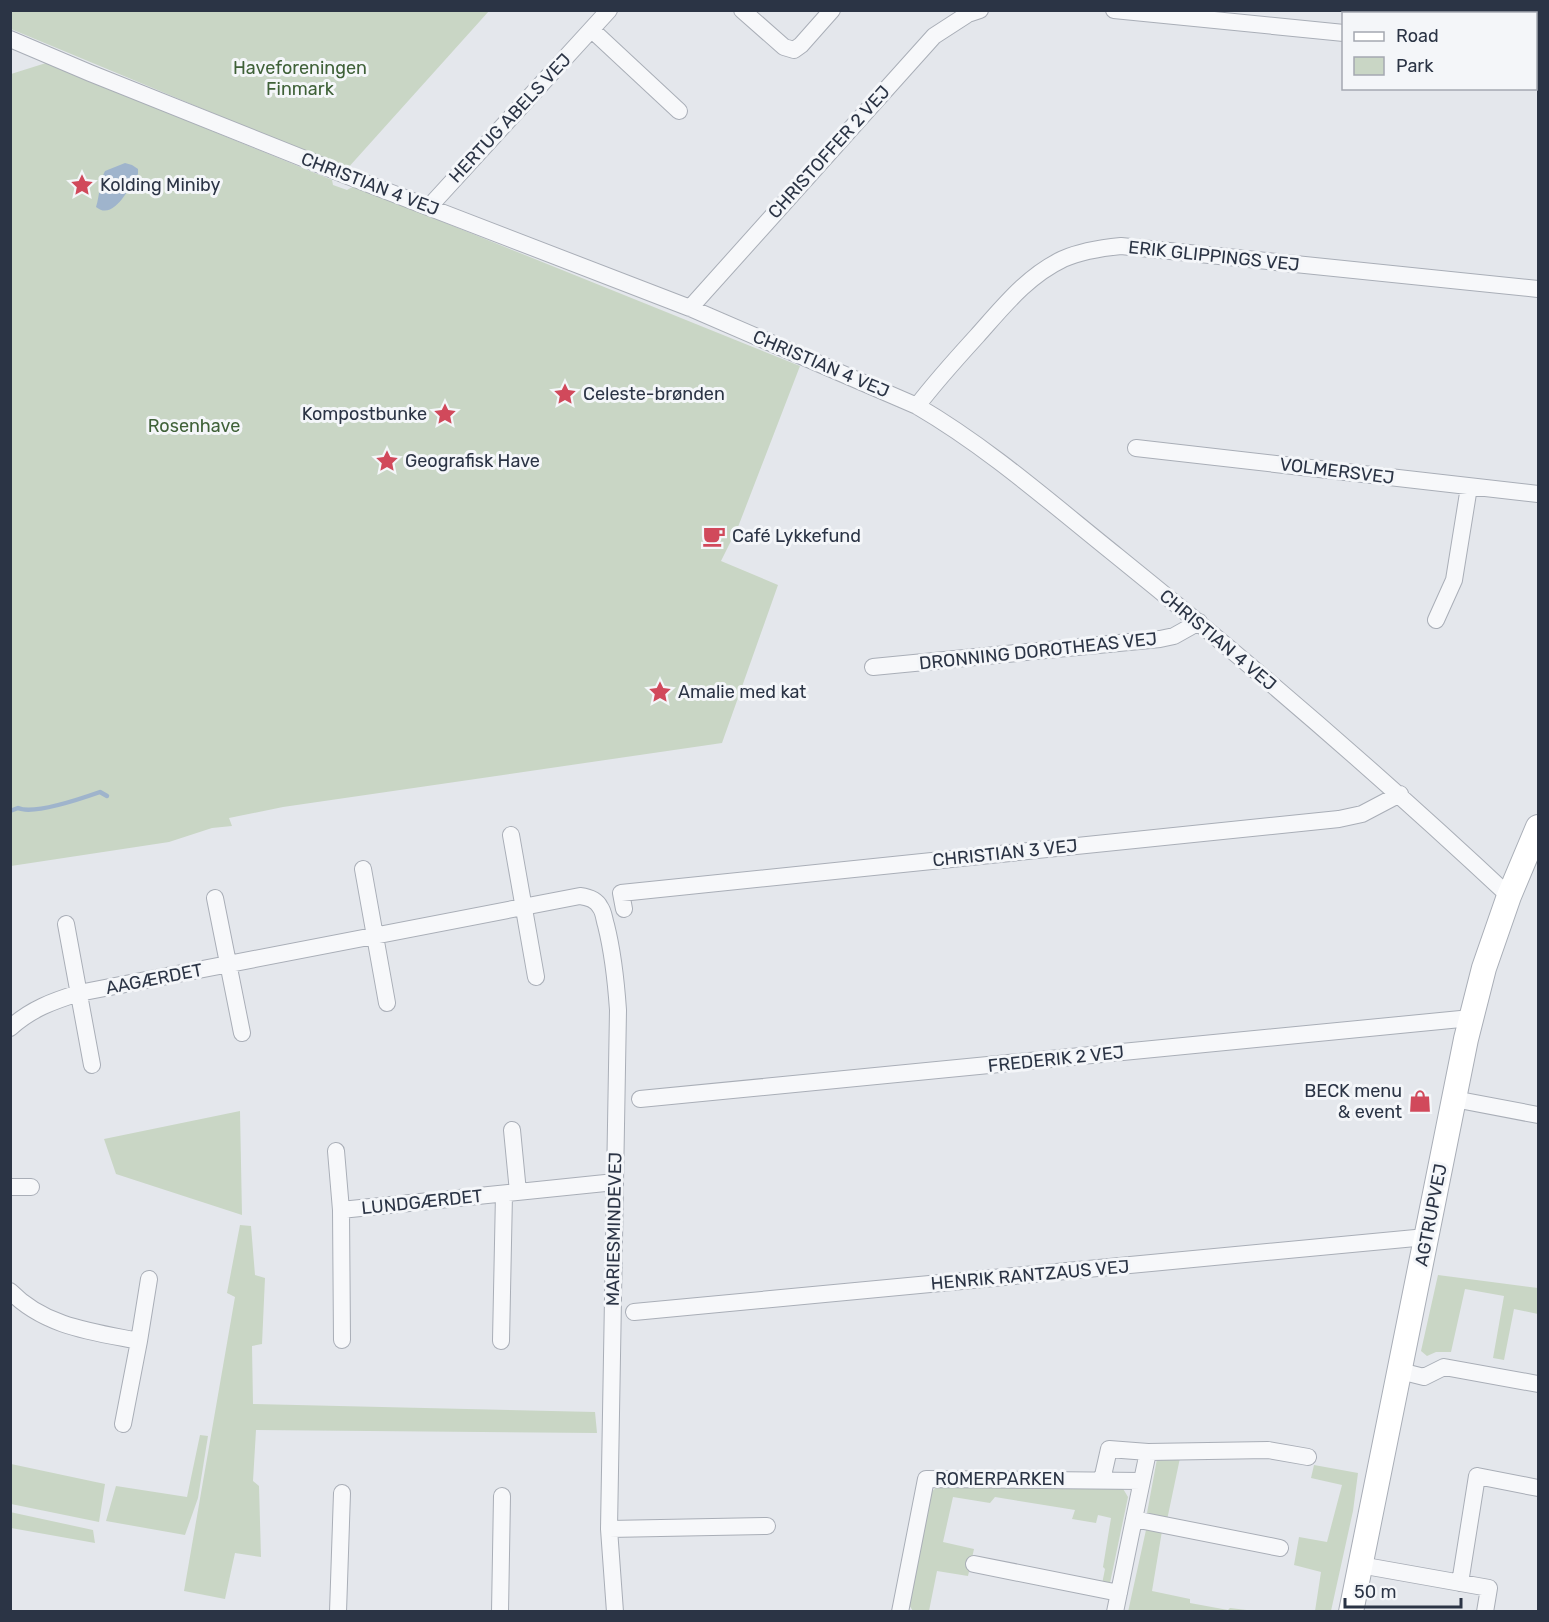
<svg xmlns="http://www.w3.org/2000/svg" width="1549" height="1622" viewBox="0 0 1549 1622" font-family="Rubik,sans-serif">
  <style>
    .green { fill: #c9d6c5 }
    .water { fill: #9fb4cc }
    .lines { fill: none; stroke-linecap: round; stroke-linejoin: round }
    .stream { stroke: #9fb4cc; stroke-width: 4.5 }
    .street-casing { stroke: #a9aeb7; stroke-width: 18 }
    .secondary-casing { stroke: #a9aeb7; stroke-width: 26 }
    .street { stroke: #f7f8fa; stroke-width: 16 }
    .secondary { stroke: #fff; stroke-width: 24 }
    .labels { text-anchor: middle; stroke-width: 6; stroke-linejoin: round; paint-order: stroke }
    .park-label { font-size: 18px; fill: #3f6138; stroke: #f4f6f9 }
    .street-label { font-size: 18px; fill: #2b3445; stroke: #f4f6f9 }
    .poi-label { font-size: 18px; fill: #2b3445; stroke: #f4f6f9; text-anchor: start }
  </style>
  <rect width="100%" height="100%" fill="#e4e7ec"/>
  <path class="green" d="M 10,11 L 489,11 L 347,169 L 11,29 Z
    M 46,63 L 332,180 L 333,185 L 347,190 L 354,186 L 800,366 L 738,527 L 721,561 L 778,585 L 722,743 L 283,807 L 229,818 L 232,826 L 212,828 L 169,842 L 11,866 L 11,74 Z
    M 240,1111 L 242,1215 L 116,1174 L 104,1139 Z
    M 240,1225 L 251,1226 L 255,1275 L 265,1278 L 262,1344 L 252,1346 L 253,1404 L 595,1412 L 597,1433 L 256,1430 L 253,1481 L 259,1486 L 261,1557 L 235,1553 L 225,1599 L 184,1591 L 235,1297 L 227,1293 Z
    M 1438,1275 L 1538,1288 L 1538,1314 L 1514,1309 L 1504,1360 L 1493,1358 L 1504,1296 L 1465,1289 L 1451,1352 L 1436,1352 L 1427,1356 L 1421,1351 Z
    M 200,1435 L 208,1436 L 198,1498 L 185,1535 L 106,1521 L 116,1486 L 187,1497 Z
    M 1180,1458 L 1167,1520 L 1153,1518 L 1147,1513 L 1157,1459 Z
    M 11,1464 L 105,1484 L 99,1522 L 11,1504 Z
    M 1314,1465 L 1358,1473 L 1353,1511 L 1331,1611 L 1315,1611 L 1321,1572 L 1294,1565 L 1299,1537 L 1327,1542 L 1342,1485 L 1311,1478 Z
    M 939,1485 L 1122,1487 L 1128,1497 L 1110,1583 L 1102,1584 L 1105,1569 L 1103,1567 L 1111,1518 L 1098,1515 L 1096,1523 L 1072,1519 L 1075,1510 L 995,1497 L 990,1503 L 953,1497 L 943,1542 L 974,1549 L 968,1576 L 937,1571 L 929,1611 L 913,1611 L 909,1605 L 929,1494 Z
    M 10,1512 L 93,1530 L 95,1543 L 11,1528 Z
    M 1146,1530 L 1162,1531 L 1152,1591 L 1190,1599 L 1190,1603 L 1228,1610 L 1230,1608 L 1255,1611 L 1128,1612 Z"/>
  <path class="water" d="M 125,163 L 132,165 L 138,169 L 138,174 C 130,186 114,222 96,207 C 100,195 99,182 105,171 Z"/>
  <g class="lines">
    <path class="stream" d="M 10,811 L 18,808 C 34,815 83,798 100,792 L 107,796"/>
    <g class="street-casing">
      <path id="street" d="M 742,10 L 784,47 L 794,50 L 801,45 L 832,10
        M 1114,10 L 1344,33
        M 592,30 L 679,111
        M 10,39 L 90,73 L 345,175 L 690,308 L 917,406 C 989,448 1052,504 1117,556 C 1252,665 1383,778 1509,896
        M 1536,55 L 1538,55
        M 1536,74 L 1538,80
        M 429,207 L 609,10
        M 690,308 L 934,36 L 968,14 L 980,10
        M 917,406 C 936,381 956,359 977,336 C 1003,307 1027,276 1063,259 C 1081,251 1101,248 1121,246 L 1538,289
        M 1136,448 L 1538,494
        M 1436,620 L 1454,580 L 1469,487
        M 873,667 L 1160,639 L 1174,636 L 1199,622
        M 511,835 L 536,977
        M 363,869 L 387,1003
        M 215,898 L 242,1033
        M 624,909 L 621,893 L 1339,819 L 1362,814 L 1400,794
        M 66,924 L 92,1065
        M 10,1028 C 31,1009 53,1001 79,993 L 580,896 C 588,897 596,899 600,907 C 604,912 604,919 606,925 C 613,953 616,981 618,1010 L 609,1529 L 615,1612
        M 640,1099 L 1471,1018
        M 1454,1099 L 1538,1115
        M 512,1130 L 518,1192
        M 336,1151 L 341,1210 L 615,1182
        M 10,1187 L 31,1187
        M 341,1210 L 342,1340
        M 10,1291 C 45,1327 93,1332 139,1341 L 123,1424
        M 634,1312 L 1426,1237
        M 139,1341 L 149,1279
        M 501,1341 L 504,1194
        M 1400,1371 L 1424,1377 L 1444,1367 L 1538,1384
        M 1102,1480 L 1109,1449 L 1148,1452
        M 1134,1519 L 1148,1452 L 1268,1450 L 1308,1457
        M 609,1529 L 767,1526
        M 974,1564 L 1119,1593
        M 1360,1565 L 1489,1588 L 1485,1612
        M 1460,1583 L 1477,1476 L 1538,1488
        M 338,1612 L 342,1493
        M 500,1612 L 502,1496
        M 900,1612 L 926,1479 L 1142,1481
        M 1115,1612 L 1134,1519 L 1280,1548"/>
    </g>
    <g class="secondary-casing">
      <path id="secondary" d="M 1351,1612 L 1466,1039 L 1484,968 L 1509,896 L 1538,827"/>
    </g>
    <use href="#street" class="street"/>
    <use href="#secondary" class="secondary"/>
  </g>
  <defs>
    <g id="sight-bare" transform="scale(1.8)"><path d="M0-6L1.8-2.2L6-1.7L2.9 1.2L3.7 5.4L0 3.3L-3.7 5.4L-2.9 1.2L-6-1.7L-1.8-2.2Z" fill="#d1495b" stroke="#f4f6f9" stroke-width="2.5" paint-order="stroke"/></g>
    <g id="cafe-bare" transform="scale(1.8)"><path d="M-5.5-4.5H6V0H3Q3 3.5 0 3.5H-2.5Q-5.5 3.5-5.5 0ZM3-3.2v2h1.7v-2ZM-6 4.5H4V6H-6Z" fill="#d1495b" stroke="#f4f6f9" stroke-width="2.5" paint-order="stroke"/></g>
    <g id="shop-bare" transform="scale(1.8)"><path d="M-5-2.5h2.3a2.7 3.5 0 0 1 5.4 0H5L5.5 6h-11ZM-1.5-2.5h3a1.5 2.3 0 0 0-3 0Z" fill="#d1495b" stroke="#f4f6f9" stroke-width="2.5" paint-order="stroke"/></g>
  </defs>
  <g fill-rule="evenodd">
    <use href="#sight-bare" x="82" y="185"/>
    <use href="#sight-bare" x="565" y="394"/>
    <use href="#sight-bare" x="445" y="414"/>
    <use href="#sight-bare" x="387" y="461"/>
    <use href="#cafe-bare" x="714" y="536"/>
    <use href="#sight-bare" x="660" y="692"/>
    <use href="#shop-bare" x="1420" y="1101"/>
  </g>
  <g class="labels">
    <g class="park-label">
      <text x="300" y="74">Haveforeningen<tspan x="300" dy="21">Finmark</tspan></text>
      <text x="194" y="432">Rosenhave</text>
    </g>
    <g class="street-label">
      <text transform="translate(510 118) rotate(-47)" y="6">HERTUG ABELS VEJ</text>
      <text transform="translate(829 152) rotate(-48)" y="6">CHRISTOFFER 2 VEJ</text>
      <text transform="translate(370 184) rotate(21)" y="6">CHRISTIAN 4 VEJ</text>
      <text transform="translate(1214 256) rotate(6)" y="6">ERIK GLIPPINGS VEJ</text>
      <text transform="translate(821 364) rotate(23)" y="6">CHRISTIAN 4 VEJ</text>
      <text transform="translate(1337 471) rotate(7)" y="6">VOLMERSVEJ</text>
      <text transform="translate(1218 640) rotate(40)" y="6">CHRISTIAN 4 VEJ</text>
      <text transform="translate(1038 651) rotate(-6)" y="6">DRONNING DOROTHEAS VEJ</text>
      <text transform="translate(1005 853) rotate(-6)" y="6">CHRISTIAN 3 VEJ</text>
      <text transform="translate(154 979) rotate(-11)" y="6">AAGÆRDET</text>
      <text transform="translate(1056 1059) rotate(-6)" y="6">FREDERIK 2 VEJ</text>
      <text transform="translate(422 1202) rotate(-6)" y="6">LUNDGÆRDET</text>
      <text transform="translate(1431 1215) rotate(-79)" y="6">AGTRUPVEJ</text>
      <text transform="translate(614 1229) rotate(-89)" y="6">MARIESMINDEVEJ</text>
      <text transform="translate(1030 1275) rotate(-5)" y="6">HENRIK RANTZAUS VEJ</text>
      <text x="1000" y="1485">ROMERPARKEN</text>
    </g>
    <g class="poi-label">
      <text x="100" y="191">Kolding Miniby</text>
      <text x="583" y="400">Celeste-brønden</text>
      <text x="427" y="420" text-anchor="end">Kompostbunke</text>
      <text x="405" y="467">Geografisk Have</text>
      <text x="732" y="542">Café Lykkefund</text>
      <text x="678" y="698">Amalie med kat</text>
      <text x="1402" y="1097" text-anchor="end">BECK menu<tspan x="1402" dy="21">&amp; event</tspan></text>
    </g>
  </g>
  <rect width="1549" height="1622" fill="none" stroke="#2b3445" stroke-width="24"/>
  <rect x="1342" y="12" width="195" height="78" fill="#f4f6f9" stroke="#a4a8b1" stroke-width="1.5"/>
  <rect x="1354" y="32" width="30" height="9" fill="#ffffff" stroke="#a4a8b1" stroke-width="1.5"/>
  <text x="1396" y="42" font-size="18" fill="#2b3445">Road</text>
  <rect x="1354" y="57" width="30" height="18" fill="#c9d6c5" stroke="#a4a8b1" stroke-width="1.5"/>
  <text x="1396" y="72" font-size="18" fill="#2b3445">Park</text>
  <path d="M1345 1598v9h116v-9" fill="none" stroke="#2b3445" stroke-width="3"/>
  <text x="1354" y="1598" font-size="18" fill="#2b3445" stroke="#f4f6f9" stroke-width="4.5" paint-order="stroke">50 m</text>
</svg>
